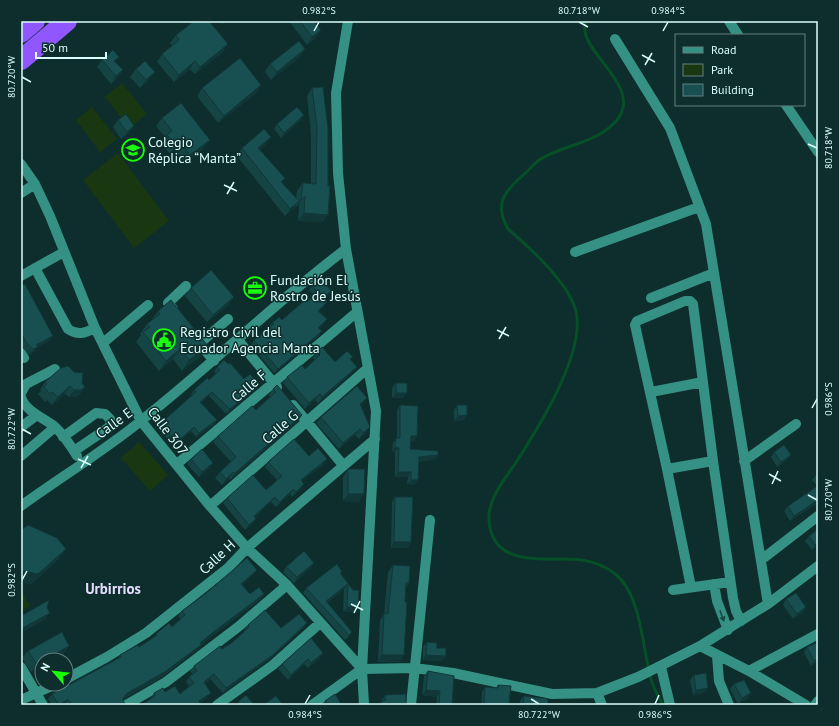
<svg xmlns="http://www.w3.org/2000/svg" width="839" height="726" viewBox="0 0 839 726" font-family="'PT Sans',sans-serif">
  <style>
    .green { fill: #193811 }
    .lines { fill: none; stroke-linecap: round; stroke-linejoin: round }
    .stream { stroke: #055027; stroke-width: 3 }
    .minor { stroke: #359184; stroke-width: 10 }
    .highway { stroke: #9056ff; stroke-width: 20 }
    .wall { fill: #154445 }
    .shaded-wall { fill: #113738 }
    .building { fill: #184f50; stroke: #113738 }
    .oneway { fill: #184643 }
    .ticks { fill: none; stroke: #dbfffd; stroke-width: 1.5 }
    .labels { text-anchor: middle; stroke-width: 3; stroke-linejoin: round; paint-order: stroke }
    .poi-label { font-size: 14px; fill: #dbfffd; stroke: #0e2d2d; text-anchor: start }
    .street-label { font-size: 14px; fill: #dbfffd; stroke: #0e2d2d }
    .neighbourhood-label { font-size: 15px; font-weight: bold; fill: #e3ddff; stroke: #0e2d2d }
    .neatline { fill: none; stroke: #dbfffd; stroke-width: 1.5 }
    .ticks-label { font-size: 10px; text-anchor: middle; fill: #dbfffd }
  </style>
  <rect width="100%" height="100%" fill="#0e2d2d"/>
  <path class="green" d="M 122,83 L 147,114 L 129,128 L 105,97 Z
    M 92,107 L 117,139 L 100,152 L 76,120 Z
    M 118,153 L 169,221 L 134,248 L 83,180 Z
    M 139,442 L 168,475 L 150,491 L 121,458 Z
    M 21,590 L 30,606 L 21,611 Z"/>
  <g class="lines">
    <path class="stream" d="M 586,21 C 574,50 645,85 617,120 C 597,144 564,144 539,160 C 533,165 527,172 521,177 C 502,194 495,205 508,229 C 529,247 564,279 574,305 C 591,346 537,430 515,464 C 504,480 487,500 489,521 C 493,570 548,556 582,560 C 593,562 605,566 614,573 C 642,594 642,648 651,679 C 653,688 659,697 663,705"/>
    <path class="minor" d="M 348,21 L 336,93 L 338,173 L 346,249 L 376,411 L 362,669 L 364,705
      M 729,21 L 738,35
      M 615,39 L 670,128 L 706,224 L 768,604
      M 786,105 L 818,152
      M 21,164 L 35,184 L 50,216 L 95,328 L 141,421 L 210,506 L 247,548 L 287,585 L 362,669
      M 21,193 L 35,184
      M 575,252 L 699,207
      M 35,268 L 68,329 C 78,336 85,333 95,328
      M 21,276 L 64,252
      M 651,298 L 714,273
      M 173,309 L 168,303 L 186,286
      M 196,339 L 214,361
      M 238,340 L 277,387
      M 103,343 L 148,305
      M 200,343 L 228,319
      M 21,353 L 24,358
      M 651,392 L 703,382
      M 21,393 L 26,384 L 55,369
      M 21,397 C 25,411 44,418 54,426 C 63,434 71,446 77,456
      M 293,405 L 343,465
      M 21,427 L 37,415
      M 63,437 L 96,413 L 105,414 L 110,419 L 111,424 L 108,428 L 74,451
      M 21,456 L 55,427
      M 744,461 L 796,424
      M 177,464 L 357,312
      M 667,469 L 635,325 L 637,321 L 685,301 L 690,301 L 693,304 L 713,461
      M 21,506 C 61,477 104,451 142,420 C 212,365 275,302 346,249
      M 210,506 L 368,368
      M 761,560 L 818,516
      M 714,584 L 717,601 L 728,630
      M 691,587 L 667,469 L 713,461 L 733,598 L 736,611 L 741,621
      M 673,590 L 730,582
      M 700,646 L 749,671 L 806,705
      M 717,656 L 719,681 L 729,705
      M 21,667 L 43,705
      M 661,667 L 670,705
      M 749,671 L 818,634
      M 66,679 L 107,657 L 146,633 L 228,568 L 247,548 L 375,439
      M 597,693 L 602,705
      M 21,700 L 56,684
      M 126,705 L 166,682 L 238,627 L 287,585
      M 217,705 L 273,665 L 320,623
      M 312,705 L 362,669 L 414,668 L 453,673 L 552,694 L 597,693 L 638,677 L 700,646 L 768,604 L 818,566
      M 411,705 L 430,520
      M 815,705 L 818,701"/>
    <path class="highway" d="M 21,33 L 35,21
      M 21,60 L 67,21"/>
  </g>
  <path class="wall" d="M 219,21 L 225,21 L 222,24 Z
    M 289,21 L 314,21 L 316,38 L 307,45 Z
    M 176,35 L 223,52 L 195,74 L 190,69 L 174,82 L 157,62 L 162,54 L 172,46 L 170,43 Z
    M 300,57 L 271,80 L 265,72 L 270,64 Z
    M 102,60 L 115,62 L 123,70 L 117,78 L 111,84 L 97,67 Z
    M 136,69 L 149,80 L 140,88 L 130,77 Z
    M 261,85 L 256,93 L 218,123 L 197,96 L 202,88 Z
    M 323,87 L 323,222 L 298,221 L 299,204 L 296,207 L 296,206 L 293,209 L 285,216 L 237,156 L 242,148 L 265,145 L 260,149 L 282,182 L 296,199 L 297,191 L 303,183 L 311,184 L 311,135 L 307,96 L 312,88 Z
    M 162,118 L 204,148 L 185,163 L 175,151 L 170,154 L 161,143 L 165,137 L 156,126 Z
    M 118,120 L 134,126 L 129,133 L 121,139 L 113,127 Z
    M 301,120 L 281,138 L 274,129 L 277,124 Z
    M 21,286 L 49,341 L 37,347 L 34,352 L 29,355 L 22,347 L 21,344 Z
    M 312,286 L 331,291 L 328,295 L 324,299 L 324,307 L 319,311 L 327,319 L 324,324 L 319,328 L 322,331 L 319,336 L 274,373 L 251,345 L 254,340 L 269,328 L 269,327 L 272,323 L 282,320 L 307,302 L 314,295 L 309,290 Z
    M 191,288 L 229,305 L 207,322 L 185,296 Z
    M 158,311 L 208,346 L 201,356 L 182,371 L 173,359 L 159,371 L 136,342 L 141,335 L 140,334 L 147,324 L 151,321 Z
    M 317,352 L 335,362 L 351,360 L 352,373 L 318,403 L 315,400 L 305,409 L 283,383 L 287,377 L 305,369 L 315,360 L 313,358 Z
    M 217,367 L 244,379 L 259,385 L 256,389 L 226,414 L 209,396 L 201,403 L 217,420 L 214,425 L 196,437 L 191,431 L 174,446 L 157,428 L 160,424 L 192,395 L 191,394 L 194,390 L 209,380 L 216,373 L 214,371 Z
    M 45,382 L 82,383 L 85,387 L 80,394 L 76,397 L 69,397 L 65,394 L 52,405 L 47,400 L 45,402 L 38,394 L 41,391 L 40,390 Z
    M 396,383 L 403,398 L 392,398 L 392,388 Z
    M 277,385 L 298,421 L 230,480 L 229,478 L 222,485 L 215,478 L 220,472 L 231,462 L 213,442 L 218,436 L 256,410 L 270,397 L 269,395 L 273,389 Z
    M 367,398 L 361,405 L 370,427 L 366,433 L 359,439 L 355,435 L 339,449 L 316,423 L 321,417 Z
    M 400,405 L 417,436 L 414,441 L 411,441 L 410,449 L 435,459 L 419,462 L 418,480 L 414,485 L 407,484 L 408,477 L 395,477 L 395,452 L 392,452 L 393,443 L 397,438 L 397,410 Z
    M 457,405 L 467,415 L 464,420 L 454,421 L 454,410 Z
    M 774,452 L 787,460 L 777,467 L 771,457 Z
    M 309,456 L 327,459 L 324,464 L 302,481 L 301,489 L 292,497 L 290,494 L 276,507 L 271,502 L 255,517 L 256,519 L 252,524 L 245,530 L 223,503 L 227,498 L 266,490 L 277,480 L 265,467 L 268,462 Z
    M 191,459 L 210,468 L 199,477 L 187,464 Z
    M 348,469 L 359,502 L 343,501 L 343,477 Z
    M 818,473 L 818,487 L 812,480 L 816,475 Z
    M 395,497 L 411,542 L 408,548 L 391,548 L 392,502 Z
    M 818,503 L 790,521 L 784,511 L 788,506 Z
    M 818,529 L 818,545 L 812,550 L 805,541 L 809,536 Z
    M 393,565 L 409,583 L 406,588 L 405,602 L 404,655 L 400,662 L 378,662 L 380,620 L 384,614 L 388,572 Z
    M 286,567 L 311,568 L 294,583 L 283,572 Z
    M 340,574 L 353,590 L 354,612 L 343,612 L 344,589 L 327,603 L 352,632 L 348,637 L 345,640 L 303,593 L 306,588 Z
    M 253,575 L 242,585 L 250,594 L 261,599 L 208,639 L 201,645 L 197,650 L 162,677 L 123,699 L 124,703 L 127,705 L 65,705 L 65,704 L 63,705 L 52,705 L 48,699 L 52,694 L 118,659 L 120,655 L 139,647 L 153,638 L 156,634 L 172,627 L 181,619 L 178,616 L 182,611 Z
    M 786,599 L 803,612 L 793,619 L 783,605 Z
    M 307,623 L 303,628 L 269,660 L 223,693 L 210,679 L 205,684 L 211,693 L 207,698 L 200,703 L 150,699 L 154,693 L 165,692 L 180,694 L 189,686 L 186,682 L 189,677 L 192,674 L 190,671 L 194,666 L 222,649 L 233,642 L 245,631 L 244,630 L 248,625 L 281,628 Z
    M 311,638 L 320,658 L 308,668 L 304,664 L 288,680 L 278,669 L 282,664 Z
    M 427,642 L 437,648 L 446,656 L 442,661 L 423,660 L 423,647 Z
    M 807,647 L 818,661 L 811,666 L 804,652 Z
    M 28,651 L 64,654 L 31,672 L 22,658 Z
    M 428,671 L 452,705 L 436,705 L 437,697 L 422,695 L 424,676 Z
    M 694,675 L 708,688 L 704,693 L 693,695 L 690,680 Z
    M 734,684 L 748,698 L 738,704 L 730,689 Z
    M 498,685 L 509,704 L 520,705 L 520,701 L 524,696 L 548,705 L 481,705 L 482,692 L 485,687 L 496,688 Z
    M 385,695 L 406,705 L 379,705 Z
    M 325,701 L 340,705 L 322,705 Z
    M 238,702 L 254,705 L 235,705 Z"/>
  <path class="shaded-wall" d="M 321,30 L 316,38 L 307,45 L 312,37 Z
    M 228,44 L 223,52 L 195,74 L 200,67 Z
    M 305,49 L 300,57 L 271,80 L 277,72 Z
    M 195,61 L 190,69 L 174,82 L 179,75 Z
    M 123,70 L 117,78 L 111,84 L 116,76 Z
    M 155,72 L 149,80 L 140,88 L 146,80 Z
    M 261,85 L 256,93 L 218,123 L 224,116 Z
    M 304,115 L 301,120 L 281,138 L 284,133 Z
    M 134,126 L 129,133 L 121,139 L 127,132 Z
    M 271,137 L 265,145 L 253,156 L 258,148 Z
    M 210,140 L 204,148 L 185,163 L 190,155 Z
    M 181,143 L 175,151 L 170,154 L 176,147 Z
    M 305,196 L 299,204 L 296,207 L 301,200 Z
    M 299,201 L 293,209 L 285,216 L 290,209 Z
    M 304,213 L 328,215 L 323,222 L 298,221 Z
    M 331,291 L 328,295 L 319,302 L 323,298 Z
    M 234,297 L 229,305 L 207,322 L 213,315 Z
    M 327,302 L 324,307 L 315,315 L 318,311 Z
    M 327,319 L 324,324 L 315,332 L 318,328 Z
    M 322,331 L 319,336 L 274,373 L 278,369 Z
    M 53,336 L 49,341 L 37,347 L 34,352 L 29,355 L 36,345 Z
    M 208,346 L 201,356 L 182,371 L 189,360 Z
    M 180,349 L 173,359 L 159,371 L 166,361 Z
    M 357,367 L 352,373 L 318,403 L 322,397 Z
    M 259,385 L 256,389 L 226,414 L 230,409 Z
    M 70,386 L 65,394 L 52,405 L 58,397 Z
    M 85,387 L 80,394 L 76,397 L 69,397 L 74,390 Z
    M 212,392 L 209,396 L 197,406 L 200,402 Z
    M 396,393 L 407,393 L 403,398 L 392,398 Z
    M 320,394 L 315,400 L 305,409 L 309,403 Z
    M 367,398 L 362,404 L 356,410 L 360,404 Z
    M 302,415 L 298,421 L 230,480 L 235,473 Z
    M 467,415 L 464,420 L 454,421 L 458,416 Z
    M 217,420 L 214,425 L 196,437 L 199,433 Z
    M 194,427 L 191,431 L 174,446 L 177,442 Z
    M 370,427 L 366,433 L 359,439 L 363,433 Z
    M 360,429 L 355,435 L 339,449 L 343,443 Z
    M 411,436 L 417,436 L 414,441 L 408,441 Z
    M 395,447 L 399,448 L 395,452 L 392,452 Z
    M 438,455 L 435,459 L 416,462 L 419,457 Z
    M 791,455 L 787,460 L 777,467 L 781,462 Z
    M 327,459 L 324,464 L 297,485 L 301,480 Z
    M 213,463 L 210,468 L 199,477 L 202,472 Z
    M 233,472 L 229,478 L 222,485 L 226,479 Z
    M 398,472 L 411,472 L 408,477 L 395,477 Z
    M 411,480 L 418,480 L 414,485 L 407,484 Z
    M 304,484 L 301,489 L 292,497 L 296,492 Z
    M 293,489 L 290,494 L 276,507 L 280,502 Z
    M 348,494 L 364,494 L 359,502 L 343,501 Z
    M 275,497 L 271,502 L 250,521 L 254,516 Z
    M 818,500 L 818,503 L 790,521 L 794,516 Z
    M 256,519 L 252,524 L 245,530 L 249,525 Z
    M 394,542 L 411,542 L 408,548 L 391,548 Z
    M 818,543 L 818,545 L 812,550 L 815,545 Z
    M 66,549 L 59,559 L 31,585 L 21,582 L 21,573 Z
    M 314,563 L 311,568 L 294,583 L 297,577 Z
    M 257,570 L 253,575 L 237,589 L 241,584 Z
    M 406,583 L 409,583 L 405,589 Z
    M 348,584 L 344,589 L 322,606 L 326,601 Z
    M 264,594 L 261,599 L 208,639 L 200,645 L 201,645 L 197,650 L 162,677 L 122,700 L 126,694 L 200,643 L 212,633 Z
    M 347,607 L 358,607 L 354,612 L 343,612 Z
    M 806,607 L 803,612 L 793,619 L 797,614 Z
    M 50,613 L 44,620 L 21,633 L 21,629 Z
    M 307,623 L 303,628 L 269,660 L 223,693 L 226,688 Z
    M 69,646 L 64,654 L 53,660 L 44,660 Z
    M 323,653 L 320,658 L 308,668 L 311,663 Z
    M 382,655 L 404,655 L 400,662 L 378,662 Z
    M 426,655 L 446,656 L 442,661 L 423,660 Z
    M 818,658 L 818,661 L 811,666 L 814,661 Z
    M 308,659 L 304,664 L 288,680 L 291,675 Z
    M 42,661 L 42,666 L 31,672 L 37,664 Z
    M 214,674 L 210,679 L 200,687 L 204,682 Z
    M 708,688 L 704,693 L 693,695 L 696,690 Z
    M 426,690 L 440,691 L 437,697 L 422,695 Z
    M 211,693 L 207,698 L 197,705 L 199,701 Z
    M 751,693 L 748,698 L 738,704 L 742,698 Z
    M 68,699 L 65,704 L 63,705 L 59,705 Z"/>
  <path class="building" d="M 194,21 L 209,21 L 228,44 L 200,67 L 195,61 L 179,75 L 162,54 L 179,40 L 176,35 Z
    M 300,21 L 314,21 L 321,30 L 312,37 Z
    M 299,41 L 305,49 L 277,72 L 270,64 Z
    M 113,50 L 119,57 L 114,61 L 123,70 L 116,76 L 102,60 Z
    M 240,58 L 261,85 L 224,116 L 202,88 Z
    M 145,61 L 155,72 L 146,80 L 136,69 Z
    M 323,87 L 328,129 L 328,186 L 330,186 L 328,215 L 304,213 L 305,196 L 301,200 L 303,183 L 316,184 L 317,127 L 312,88 Z
    M 181,103 L 210,140 L 190,155 L 181,143 L 176,147 L 167,135 L 172,131 L 162,118 Z
    M 297,107 L 304,115 L 284,133 L 277,124 Z
    M 126,114 L 134,126 L 127,132 L 118,120 Z
    M 264,129 L 271,137 L 258,148 L 285,178 L 281,182 L 299,201 L 290,209 L 242,148 Z
    M 211,270 L 234,297 L 213,315 L 191,288 Z
    M 321,278 L 331,291 L 323,298 L 327,302 L 318,311 L 327,319 L 318,328 L 322,331 L 278,369 L 254,340 L 274,324 L 272,323 L 279,317 L 282,320 L 305,300 L 307,302 L 318,292 L 312,286 Z
    M 25,284 L 53,336 L 36,345 L 38,347 L 33,349 L 26,342 L 21,333 L 21,286 Z
    M 171,300 L 208,346 L 189,360 L 180,349 L 166,361 L 143,332 L 150,327 L 147,324 L 160,314 L 158,311 Z
    M 322,347 L 335,362 L 347,351 L 353,357 L 350,359 L 357,367 L 322,397 L 320,394 L 309,403 L 287,377 L 302,365 L 305,369 L 320,355 L 317,352 Z
    M 224,360 L 228,364 L 230,363 L 244,379 L 250,374 L 259,385 L 230,409 L 212,392 L 200,402 L 217,420 L 199,433 L 194,427 L 177,442 L 160,424 L 196,392 L 194,390 L 207,378 L 209,380 L 220,370 L 217,367 Z
    M 68,366 L 74,372 L 83,373 L 82,383 L 85,387 L 81,390 L 74,390 L 70,386 L 58,397 L 52,392 L 50,394 L 44,387 L 47,384 L 45,382 L 61,368 Z
    M 396,383 L 407,383 L 407,393 L 396,393 Z
    M 277,385 L 302,415 L 235,473 L 233,472 L 226,479 L 220,472 L 236,457 L 218,436 L 252,406 L 256,410 L 276,392 L 273,389 Z
    M 357,386 L 367,398 L 360,404 L 370,427 L 363,433 L 360,429 L 343,443 L 321,417 Z
    M 400,405 L 418,406 L 417,436 L 411,436 L 410,449 L 438,451 L 438,455 L 419,457 L 418,480 L 411,480 L 411,472 L 398,472 L 399,448 L 395,447 L 396,438 L 400,438 Z
    M 457,405 L 467,405 L 467,415 L 458,416 Z
    M 294,439 L 309,456 L 318,448 L 327,459 L 301,480 L 304,484 L 296,492 L 293,489 L 280,502 L 275,497 L 254,516 L 256,519 L 249,525 L 227,498 L 253,475 L 266,490 L 282,476 L 268,462 Z
    M 784,445 L 791,455 L 781,462 L 774,452 Z
    M 202,449 L 213,463 L 202,472 L 191,459 Z
    M 348,469 L 365,469 L 364,494 L 348,494 Z
    M 818,473 L 818,478 L 816,475 Z
    M 816,487 L 818,490 L 818,500 L 794,516 L 788,506 Z
    M 395,497 L 413,497 L 411,542 L 394,542 Z
    M 28,525 L 57,538 L 66,549 L 38,574 L 24,571 L 21,573 L 21,530 Z
    M 818,529 L 818,543 L 815,545 L 809,536 Z
    M 304,551 L 314,563 L 297,577 L 286,567 Z
    M 247,558 L 257,570 L 241,584 L 250,594 L 259,587 L 264,594 L 212,633 L 200,643 L 201,645 L 166,671 L 126,694 L 123,699 L 124,703 L 127,705 L 72,705 L 68,699 L 59,705 L 52,694 L 121,657 L 120,655 L 138,645 L 139,647 L 157,635 L 156,634 L 169,623 L 172,627 L 185,615 L 182,611 L 205,594 Z
    M 337,564 L 342,572 L 340,573 L 353,590 L 359,590 L 358,607 L 347,607 L 348,584 L 326,601 L 352,632 L 349,635 L 306,588 Z
    M 393,565 L 410,566 L 409,583 L 406,583 L 405,602 L 407,602 L 404,655 L 382,655 L 384,613 L 388,614 Z
    M 796,593 L 806,607 L 797,614 L 786,599 Z
    M 49,600 L 47,608 L 50,613 L 21,629 L 21,616 Z
    M 265,610 L 281,628 L 299,614 L 307,623 L 273,655 L 226,688 L 214,674 L 204,682 L 211,693 L 199,701 L 201,705 L 141,705 L 155,696 L 154,693 L 163,688 L 165,692 L 175,686 L 180,694 L 194,683 L 189,677 L 197,671 L 194,666 L 220,646 L 222,649 L 233,642 L 249,627 L 248,625 Z
    M 62,632 L 69,646 L 44,660 L 42,660 L 42,661 L 37,664 L 28,651 Z
    M 311,638 L 323,653 L 311,663 L 308,659 L 291,675 L 282,664 Z
    M 427,642 L 437,643 L 437,648 L 446,648 L 446,656 L 426,655 Z
    M 816,643 L 818,646 L 818,658 L 814,661 L 807,647 Z
    M 428,671 L 454,676 L 452,705 L 439,705 L 440,691 L 426,690 Z
    M 706,673 L 708,688 L 696,690 L 694,675 Z
    M 744,680 L 751,693 L 742,698 L 734,684 Z
    M 498,685 L 511,686 L 509,704 L 521,705 L 484,705 L 485,687 L 498,688 Z
    M 335,694 L 341,704 L 339,705 L 328,705 L 325,701 Z
    M 406,694 L 406,705 L 382,705 L 382,701 L 386,700 L 385,695 Z
    M 246,695 L 254,705 L 240,705 L 238,702 Z
    M 276,696 L 283,705 L 263,705 Z
    M 524,696 L 548,699 L 548,705 L 523,705 Z"/>
  <defs><path id="oneway-solid" d="M-6-.8H1V-3.2L6.5 0L1 3.2V.8H-6Z"/></defs>
  <use class="oneway" href="#oneway-solid" transform="translate(722 616) rotate(70)"/>
  <path class="ticks" d="M 579,22 L 588,27M 314,31 L 319,22M 663,31 L 668,22M 642,55 L 655,62M 645,65 L 652,53M 22,77 L 31,82M 808,144 L 817,148M 224,185 L 237,191M 227,194 L 234,182M 497,330 L 509,336M 499,339 L 506,327M 812,408 L 817,399M 22,429 L 31,434M 78,459 L 91,465M 81,468 L 88,456M 769,474 L 781,481M 772,484 L 778,471M 808,495 L 817,500M 22,580 L 27,571M 351,604 L 363,610M 354,613 L 360,601M 531,699 L 539,704M 305,704 L 310,695M 655,704 L 659,695"/>
  <defs>
    <g id="school-ring" transform="scale(1.15)"><circle r="9.5" fill="#0e2d2d" stroke="#19ff07" stroke-width="1.5"/><path d="M0-5L7-2L0 1L-7-2ZM-4 1L0 2.5L4 1V4Q0 6-4 4Z" fill="#19ff07"/></g>
    <g id="office-ring" transform="scale(1.15)"><circle r="9.5" fill="#0e2d2d" stroke="#19ff07" stroke-width="1.5"/><path d="M-6-3h4V-5.5h4V-3h4V5H-6ZM-1-4.5V-3h2v-1.5ZM-6 0V1H6V0Z" fill="#19ff07"/></g>
    <g id="civic-ring" transform="scale(1.15)"><circle r="9.5" fill="#0e2d2d" stroke="#19ff07" stroke-width="1.5"/><path d="M-.6-6.5H3V-4.5H.6V-3L4-1V1h2V6H-6V1h2V-1L-.6-3ZM-1.2 2.5V6h2.4V2.5Z" fill="#19ff07"/></g>
  </defs>
  <g fill-rule="evenodd">
    <use href="#school-ring" x="133" y="150"/>
    <use href="#office-ring" x="255" y="288"/>
    <use href="#civic-ring" x="164" y="340"/>
  </g>
  <g class="labels">
    <g class="poi-label">
      <text x="148" y="147">Colegio<tspan x="148" dy="16">Réplica “Manta”</tspan></text>
      <text x="270" y="285">Fundación El<tspan x="270" dy="16">Rostro de Jesús</tspan></text>
      <text x="180" y="337">Registro Civil del<tspan x="180" dy="16">Ecuador Agencia Manta</tspan></text>
    </g>
    <g class="street-label">
      <text transform="translate(249 386) rotate(-40)" y="5">Calle F</text>
      <text transform="translate(114 423) rotate(-36)" y="5">Calle E</text>
      <text transform="translate(280 427) rotate(-41)" y="5">Calle G</text>
      <text transform="translate(168 431) rotate(53)" y="5">Calle 307</text>
      <text transform="translate(217 557) rotate(-43)" y="5">Calle H</text>
    </g>
    <g class="neighbourhood-label">
      <text x="113" y="594">Urbirrios</text>
    </g>
  </g>
  <rect width="839" height="726" fill="none" stroke="#0e2d2d" stroke-width="44"/>
  <rect x="675" y="34" width="130" height="72" fill="#0e2d2d" stroke="#608180"/>
  <rect x="683" y="47" width="20" height="6" fill="#359184" stroke="#608180"/>
  <text x="711" y="54" font-size="12" fill="#dbfffd">Road</text>
  <rect x="683" y="64" width="20" height="12" fill="#193811" stroke="#608180"/>
  <text x="711" y="74" font-size="12" fill="#dbfffd">Park</text>
  <rect x="683" y="84" width="20" height="12" fill="#184f50" stroke="#608180"/>
  <text x="711" y="94" font-size="12" fill="#dbfffd">Building</text>
  <g transform="translate(54 672) rotate(298)"><circle r="19" fill="#0e2d2d" stroke="#608180"/>
  <path d="M0-3L7 15L0 10L-7 15Z" fill="#19ff07"/>
  <text y="-6" font-size="11" font-weight="bold" text-anchor="middle" fill="#dbfffd">N</text>
  </g>
  <path d="M36 52v6h70v-6" fill="none" stroke="#dbfffd" stroke-width="2"/>
  <text x="42" y="52" font-size="12" fill="#dbfffd" stroke="#0e2d2d" stroke-width="3" paint-order="stroke">50 m</text>
  <rect x="22" y="22" width="795" height="682" class="neatline"/>
  <g class="ticks-label">
    <text x="319" y="14">0.982°S</text>
    <text x="579" y="14">80.718°W</text>
    <text x="668" y="14">0.984°S</text>
    <text transform="translate(11 77) rotate(-90)" y="4">80.720°W</text>
    <text transform="translate(828 148) rotate(-90)" y="4">80.718°W</text>
    <text transform="translate(828 399) rotate(-90)" y="4">0.986°S</text>
    <text transform="translate(11 429) rotate(-90)" y="4">80.722°W</text>
    <text transform="translate(828 500) rotate(-90)" y="4">80.720°W</text>
    <text transform="translate(11 580) rotate(-90)" y="4">0.982°S</text>
    <text x="305" y="718">0.984°S</text>
    <text x="539" y="718">80.722°W</text>
    <text x="655" y="718">0.986°S</text>
  </g>
</svg>
